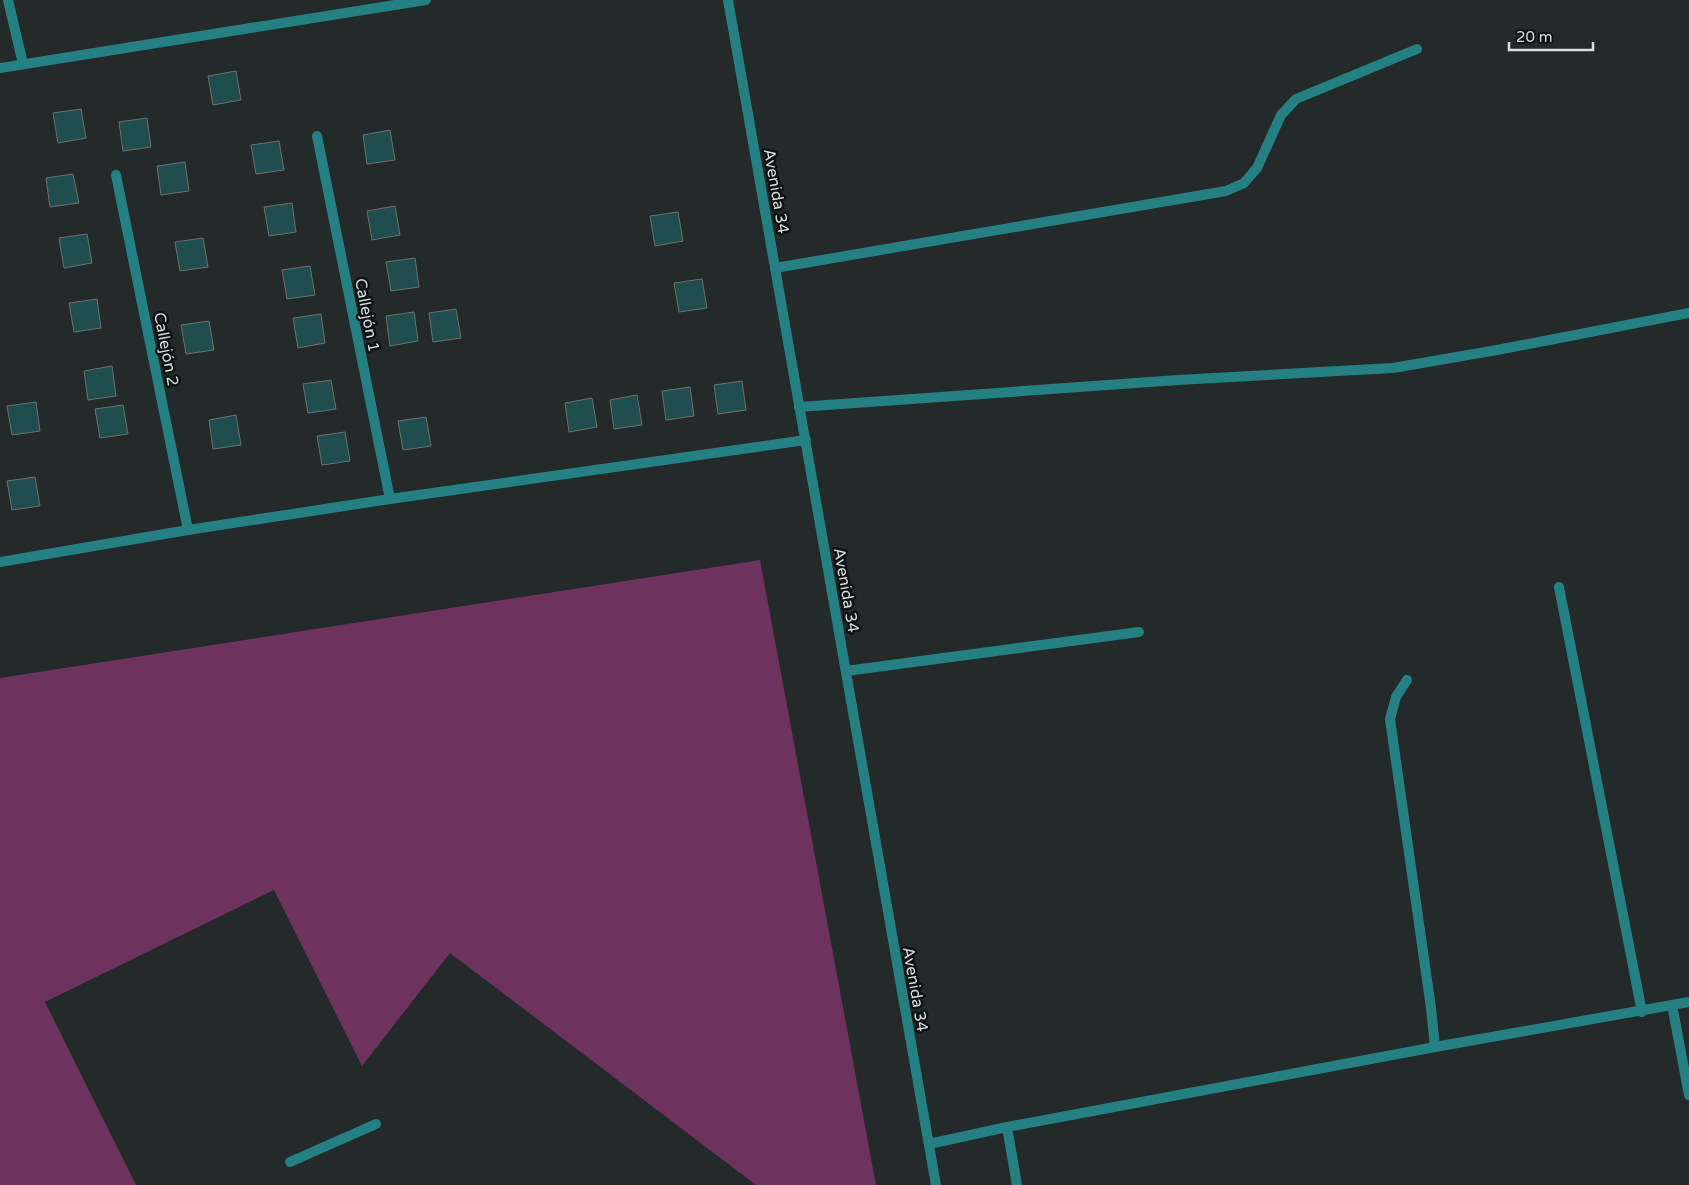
<svg xmlns="http://www.w3.org/2000/svg" width="1689" height="1185" viewBox="0 0 1689 1185" font-family="'Varela Round',sans-serif">
  <style>
    .green { fill: #6d325e }
    .building { fill: #204d4e; stroke: #6b7171 }
    .lines { fill: none; stroke-linecap: round; stroke-linejoin: round }
    .service { stroke: #258083; stroke-width: 10 }
    .minor { stroke: #258083; stroke-width: 10 }
    .tertiary { stroke: #258083; stroke-width: 10 }
    .labels { text-anchor: middle; stroke-width: 5; stroke-linejoin: round; paint-order: stroke }
    .street-label { font-size: 16px; fill: #dbdede; stroke: #0f1212 }
  </style>
  <rect width="100%" height="100%" fill="#24292a"/>
  <path class="green" d="M 760,560 L 876,1185 L 756,1185 L 450,953 L 362,1066 L 274,890 L 45,1002 L 136,1185 L 0,1185 L 0,678 Z"/>
  <path class="building" d="M 236,71 L 241,100 L 213,105 L 208,76 Z
    M 81,109 L 86,138 L 58,143 L 53,113 Z
    M 147,118 L 151,147 L 123,151 L 119,122 Z
    M 390,130 L 395,160 L 367,164 L 363,135 Z
    M 279,141 L 284,170 L 256,174 L 251,145 Z
    M 185,162 L 189,191 L 161,195 L 157,166 Z
    M 73,174 L 79,203 L 50,207 L 46,178 Z
    M 292,203 L 296,232 L 269,236 L 264,207 Z
    M 395,206 L 400,235 L 372,240 L 367,211 Z
    M 678,212 L 683,241 L 655,246 L 650,216 Z
    M 87,234 L 92,263 L 64,268 L 59,238 Z
    M 203,238 L 208,267 L 180,271 L 175,242 Z
    M 415,258 L 419,287 L 391,291 L 386,262 Z
    M 310,266 L 315,295 L 287,299 L 282,270 Z
    M 702,279 L 707,308 L 679,312 L 674,283 Z
    M 97,299 L 101,328 L 74,332 L 69,303 Z
    M 456,309 L 461,338 L 433,342 L 429,313 Z
    M 414,312 L 418,341 L 390,346 L 386,316 Z
    M 321,314 L 325,343 L 298,348 L 293,318 Z
    M 209,321 L 214,350 L 186,354 L 181,325 Z
    M 112,366 L 116,396 L 88,400 L 84,371 Z
    M 331,380 L 336,409 L 308,413 L 303,384 Z
    M 742,381 L 746,410 L 718,414 L 714,385 Z
    M 690,387 L 694,416 L 666,420 L 662,391 Z
    M 637,395 L 642,425 L 614,429 L 610,400 Z
    M 592,398 L 597,427 L 569,432 L 565,403 Z
    M 36,402 L 40,431 L 12,435 L 7,406 Z
    M 123,405 L 128,434 L 100,438 L 95,409 Z
    M 236,415 L 241,445 L 213,449 L 209,420 Z
    M 426,417 L 431,446 L 403,450 L 398,421 Z
    M 345,432 L 350,461 L 322,465 L 317,436 Z
    M 35,477 L 40,506 L 12,510 L 7,481 Z"/>
  <g class="lines">
    <path class="service" d="M 775,268 L 1226,191 L 1244,183 L 1257,168 L 1281,115 L 1296,99 L 1417,49
      M 290,1162 L 376,1124"/>
    <path class="minor" d="M 8,0 L 23,64
      M 0,68 L 426,0
      M 317,136 L 390,499
      M 116,175 L 188,530
      M 799,407 L 1178,380 L 1393,368 L 1497,350 L 1689,313
      M 0,562 L 188,530 L 390,499 L 806,440
      M 1559,587 L 1642,1012
      M 846,671 L 1139,632
      M 1407,680 L 1396,697 L 1390,719 L 1431,1008 L 1435,1047
      M 1672,1005 L 1689,1095
      M 1007,1127 L 1017,1185
      M 929,1144 L 1007,1127 L 1435,1047 L 1689,1002"/>
    <path class="tertiary" d="M 728,0 L 936,1185"/>
  </g>
  <g class="labels">
    <g class="street-label">
      <text transform="translate(777 191) rotate(80)" y="6">Avenida 34</text>
      <text transform="translate(368 315) rotate(79)" y="6">Callejón 1</text>
      <text transform="translate(167 349) rotate(79)" y="6">Callejón 2</text>
      <text transform="translate(847 590) rotate(80)" y="6">Avenida 34</text>
      <text transform="translate(916 989) rotate(80)" y="6">Avenida 34</text>
    </g>
  </g>
  <path d="M1509 42v8h84v-8" fill="none" stroke="#dbdede" stroke-width="2.5"/>
  <text x="1516" y="42" font-size="15" fill="#dbdede" stroke="#0f1212" stroke-width="4" paint-order="stroke">20 m</text>
</svg>
